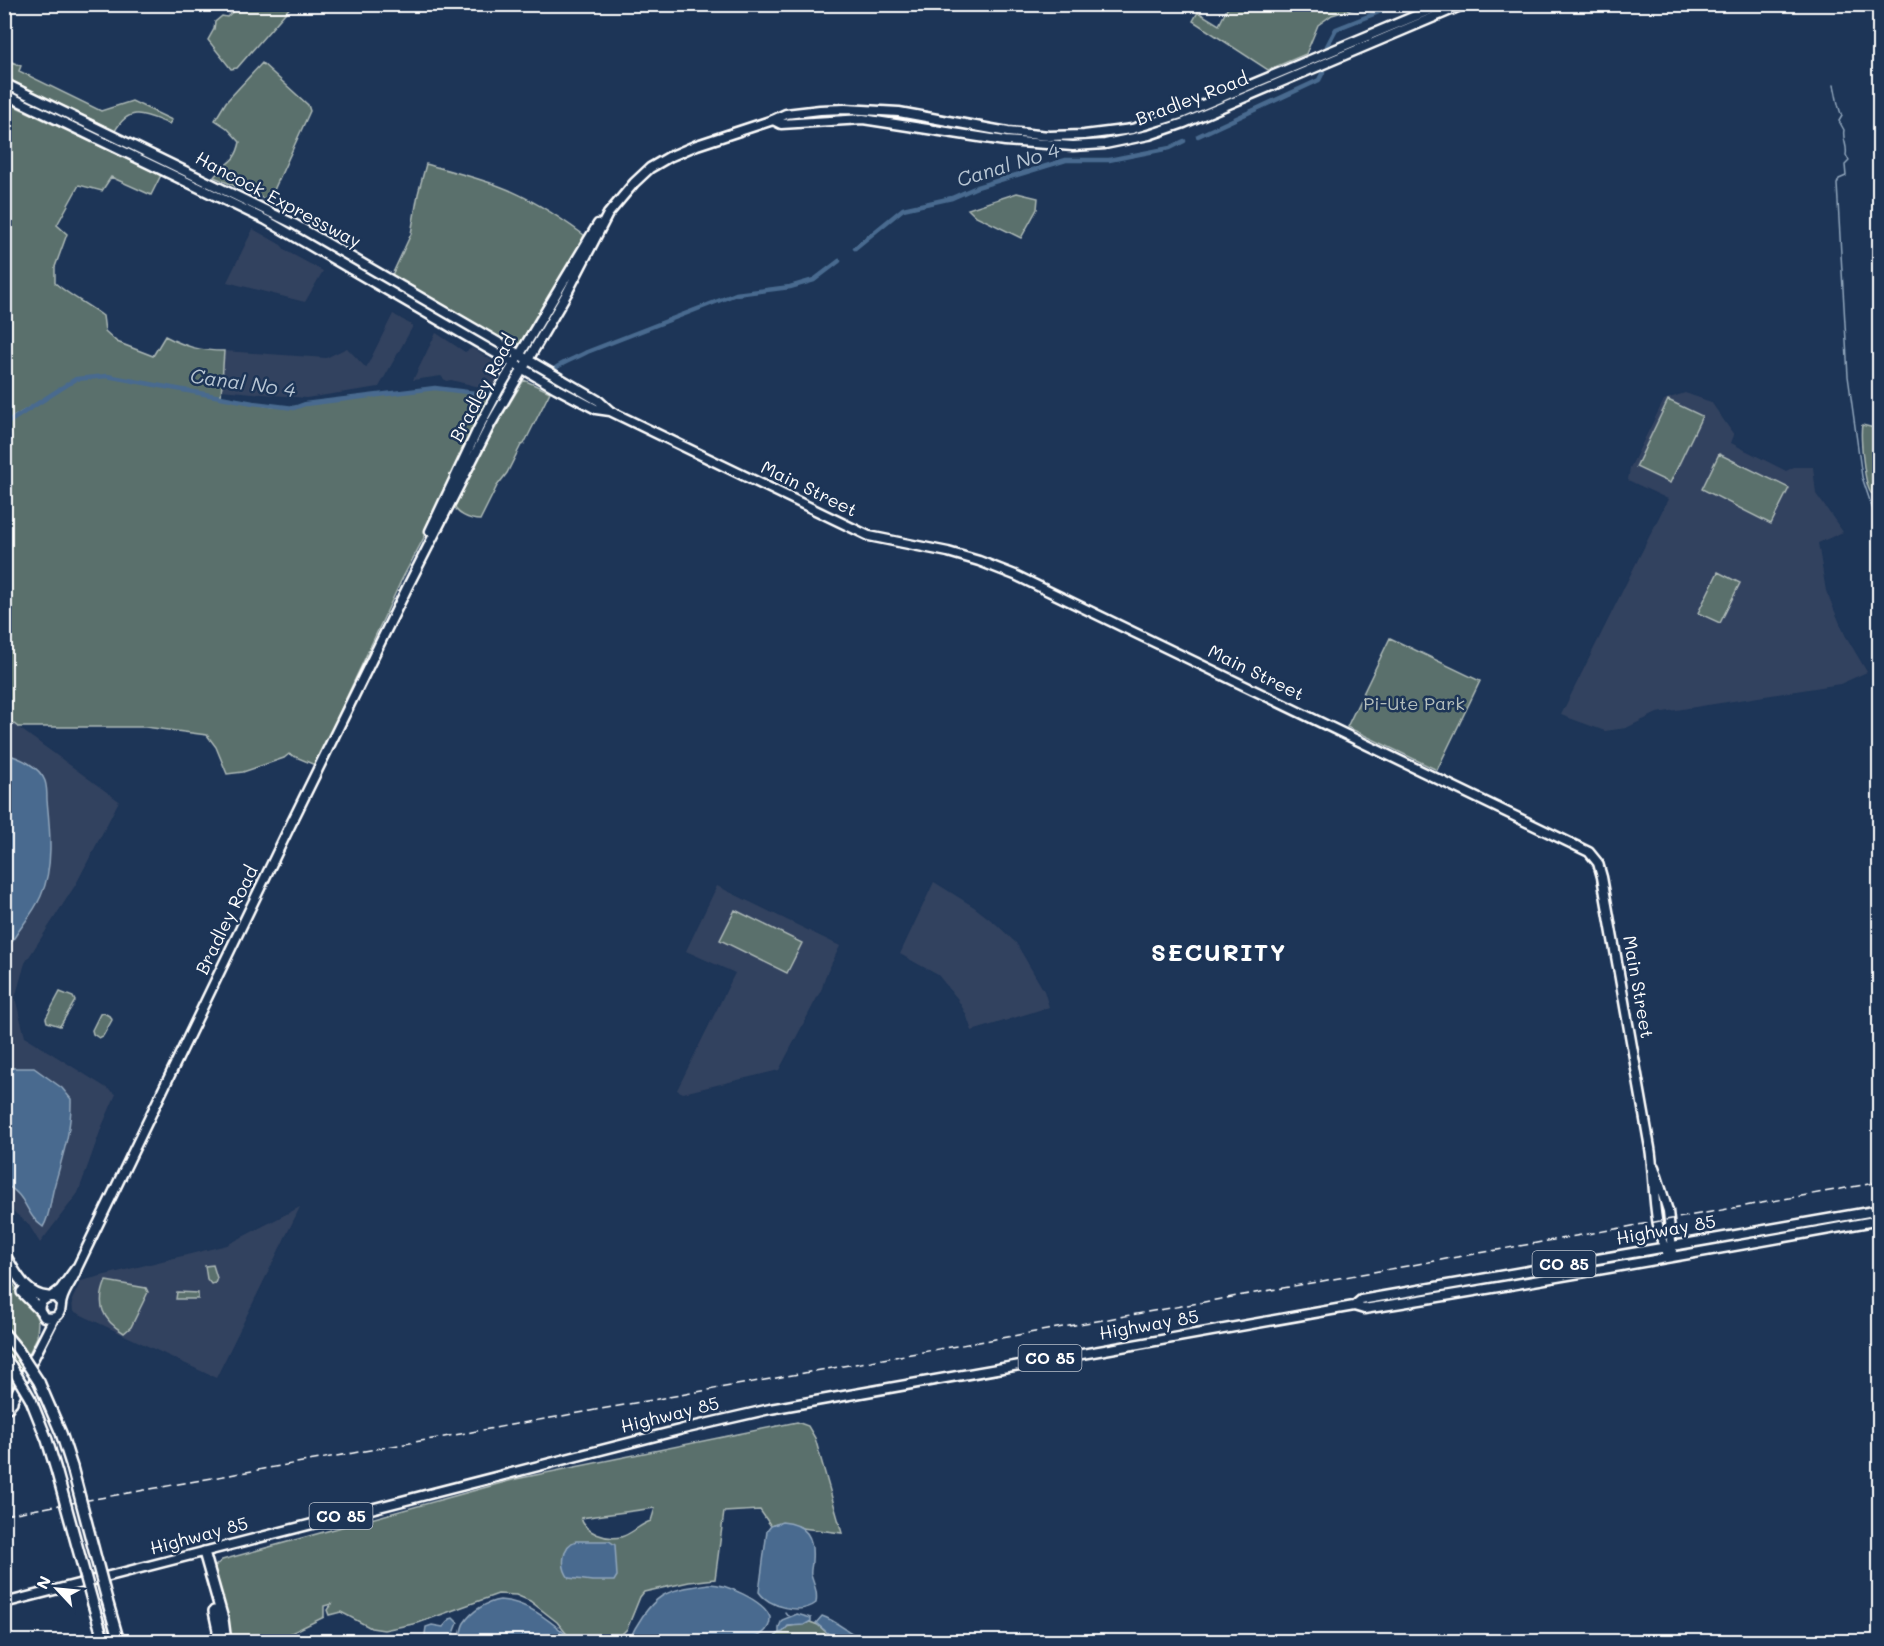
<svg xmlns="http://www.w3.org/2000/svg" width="1884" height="1646" viewBox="0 0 1884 1646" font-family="Mali,sans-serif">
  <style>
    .built { fill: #33425f }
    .green { fill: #5a706c; stroke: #acb8b6; stroke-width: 1.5; fill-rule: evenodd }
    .water { fill: #486b8f; stroke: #91a6bc; stroke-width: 1.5 }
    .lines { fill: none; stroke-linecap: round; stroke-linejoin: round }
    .stream { stroke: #91a6bc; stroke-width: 1.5 }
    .canal { stroke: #486b8f; stroke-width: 4.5 }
    .major-casing { stroke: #fff; stroke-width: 13 }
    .highway-casing { stroke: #fff; stroke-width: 14 }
    .major { stroke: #1d3557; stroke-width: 8 }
    .highway { stroke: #1d3557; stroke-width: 9 }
    .rail { stroke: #fff; stroke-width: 1.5; stroke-dasharray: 9 4.5; stroke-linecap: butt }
    .highway-bridge-casing { stroke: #fff; stroke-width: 14; stroke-linecap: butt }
    .highway-bridge { stroke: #1d3557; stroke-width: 9 }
    .labels { text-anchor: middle; stroke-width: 5; stroke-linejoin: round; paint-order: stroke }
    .shield { fill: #1d3557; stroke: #bbc2cd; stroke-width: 1.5 }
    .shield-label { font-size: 16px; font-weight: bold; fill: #fff }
    .street-label { font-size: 18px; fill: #fff; stroke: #1d3557 }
    .park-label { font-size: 18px; fill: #b5bfbd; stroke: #1d3557 }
    .water-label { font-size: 20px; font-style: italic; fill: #b6c4d2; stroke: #1d3557 }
    .district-label { font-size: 24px; font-weight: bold; letter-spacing: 1.5px; fill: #fff; stroke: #1d3557 }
  </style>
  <rect width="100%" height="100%" fill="#1d3557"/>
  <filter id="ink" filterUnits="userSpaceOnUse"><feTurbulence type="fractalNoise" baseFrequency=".0167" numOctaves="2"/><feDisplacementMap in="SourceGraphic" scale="12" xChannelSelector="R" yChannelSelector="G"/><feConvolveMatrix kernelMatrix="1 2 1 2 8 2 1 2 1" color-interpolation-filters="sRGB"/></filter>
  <g filter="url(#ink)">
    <path class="built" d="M 253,229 L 281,245 L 286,251 L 323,271 L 305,302 L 227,282 Z
      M 393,314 L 413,326 L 379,387 L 306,398 L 221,390 L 224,351 L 326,358 L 347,348 L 366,368 Z
      M 436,333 L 465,352 L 472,348 L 502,367 L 492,390 L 451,380 L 446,381 L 441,376 L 413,380 Z
      M 1685,393 L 1711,402 L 1734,435 L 1731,443 L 1786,471 L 1794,467 L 1813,467 L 1816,494 L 1843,532 L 1818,543 L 1826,591 L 1845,635 L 1867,672 L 1840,684 L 1657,713 L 1626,728 L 1605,731 L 1561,715 L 1668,499 L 1628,480 L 1630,468 L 1664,400 Z
      M 4,717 L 119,801 L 76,884 L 25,963 L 15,998 L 25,1037 L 116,1094 L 102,1126 L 78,1193 L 40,1243 L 29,1225 L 5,1204 Z
      M 934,882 L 974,907 L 996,924 L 1016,943 L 1044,991 L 1049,1007 L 972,1031 L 966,1014 L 957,998 L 938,975 L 900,954 Z
      M 717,886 L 840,946 L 825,977 L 822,988 L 779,1070 L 683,1093 L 677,1090 L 735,973 L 686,951 Z
      M 300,1207 L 216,1378 L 73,1311 L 72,1300 L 81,1281 L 227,1245 Z"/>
    <path class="green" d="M 240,5 L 292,5 L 237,68 L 231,69 L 208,40 L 214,29 L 215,22 L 222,16 L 227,17 Z
      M 1229,5 L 1229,4 L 1366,5 L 1332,15 L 1318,25 L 1306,54 L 1268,70 L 1193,21 L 1198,12 L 1219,25 Z
      M 5,59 L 21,66 L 19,71 L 101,111 L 132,101 L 172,120 L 169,124 C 146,115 130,104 115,131 L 5,78 Z
      M 262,63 L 308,105 L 310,111 L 269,201 L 214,177 C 226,160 235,165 240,142 L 227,128 L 215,120 L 226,102 Z
      M 4,101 L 161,175 L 151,195 L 111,177 L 102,191 L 79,185 L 57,225 L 67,234 L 55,267 L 55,283 C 70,296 87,304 103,316 L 105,331 L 117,342 L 153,356 L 165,336 C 186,347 200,351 224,351 L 221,397 C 247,401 280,413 305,404 L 435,388 L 478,393 L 491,399 L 437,513 L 401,581 L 315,765 L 289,754 L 284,758 L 243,772 L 227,774 L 216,747 L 207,735 L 145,727 L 18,727 L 5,717 L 5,425 L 52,394 L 5,422 Z
      M 426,164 C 450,171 475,177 499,186 C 529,197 558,216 584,235 L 580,246 L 520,343 L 513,346 L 392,275 L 411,234 L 418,194 Z
      M 1017,193 L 1038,198 L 1037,209 L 1021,238 L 974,215 L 968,209 Z
      M 524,380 L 550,392 L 524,444 L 521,445 L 507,473 L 497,486 L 480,520 C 470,520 455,514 453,503 C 477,462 498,420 524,380 Z
      M 1668,400 L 1702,416 L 1670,483 L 1636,467 Z
      M 1862,425 L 1879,429 L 1879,498 C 1877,496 1874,495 1871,493 C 1864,484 1860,436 1862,425 Z
      M 1719,454 L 1789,488 L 1771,524 L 1702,489 Z
      M 1718,572 L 1740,583 L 1720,623 L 1698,613 Z
      M 1390,638 L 1480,681 L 1437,770 L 1347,727 Z
      M 735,910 L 802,943 L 787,973 L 720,940 Z
      M 60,992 L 73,997 L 75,1001 L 60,1026 L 47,1022 L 46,1018 Z
      M 104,1013 L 111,1017 L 112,1020 L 103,1036 L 99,1038 L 93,1034 L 92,1030 L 100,1014 Z
      M 213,1265 L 217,1278 L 215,1283 L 211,1284 L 207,1279 L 205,1266 Z
      M 4,1271 L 19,1292 L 32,1307 L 38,1321 L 37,1337 L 10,1392 L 5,1392 Z
      M 106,1281 L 146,1288 L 148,1292 L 131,1327 L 124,1333 C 102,1320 96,1304 106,1281 Z
      M 177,1292 L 198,1293 L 198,1299 L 176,1299 Z
      M 797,1422 L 808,1426 L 815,1438 L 842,1533 L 802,1528 C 795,1524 779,1522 771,1526 L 760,1510 L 724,1512 L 715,1579 L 689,1582 L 644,1592 L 640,1597 L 627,1629 L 615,1641 L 576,1641 L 570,1638 L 557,1622 L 530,1601 L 516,1595 L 498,1594 L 418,1623 L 384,1630 L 371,1628 L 341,1612 L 329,1615 L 327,1610 L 331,1604 L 324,1606 L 324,1617 L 275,1641 L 230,1641 L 230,1633 L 212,1569 L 222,1560 L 516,1479 ZM 655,1508 L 651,1521 C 640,1524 632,1534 621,1537 C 606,1540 585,1533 581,1518 Z
      M 810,1622 L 818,1625 L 837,1642 L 769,1642 L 786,1627 Z
      M 313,1634 L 369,1641 L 296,1641 Z"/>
    <path class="water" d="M 5,754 C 19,757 39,766 45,781 C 47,787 47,794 47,800 C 50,830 54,867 41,896 C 32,917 14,933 5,954 Z
      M 12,1068 L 34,1068 L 62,1088 L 71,1099 C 72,1131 61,1161 53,1191 C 50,1204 50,1215 43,1227 C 25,1215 27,1194 5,1185 L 5,1070 Z
      M 782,1522 C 807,1524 814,1537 812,1561 C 812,1566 810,1571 811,1575 C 814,1585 818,1592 816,1603 C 801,1615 769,1607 759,1592 L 767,1531 L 771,1526 Z
      M 576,1541 L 609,1541 L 615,1545 L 617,1576 L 614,1581 L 592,1581 L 569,1578 C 560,1567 562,1545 576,1541 Z
      M 708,1584 C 725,1583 764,1601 770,1617 C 771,1632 758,1637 746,1641 L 629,1641 C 635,1626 648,1605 662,1596 C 675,1588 693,1587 708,1584 Z
      M 500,1600 C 530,1602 552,1623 574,1641 L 458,1641 C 461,1636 461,1628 464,1623 C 472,1611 486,1602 500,1600 Z
      M 797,1614 L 811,1618 L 811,1621 L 804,1625 L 788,1626 L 783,1632 L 779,1633 L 779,1627 L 782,1620 Z
      M 822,1616 C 840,1622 851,1637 870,1641 L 837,1641 L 816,1623 Z
      M 453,1618 L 458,1623 L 451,1641 L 426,1641 L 425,1634 L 426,1627 L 432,1625 L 443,1627 L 450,1619 Z"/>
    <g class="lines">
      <path class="stream" d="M 1834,85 C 1837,97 1837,105 1842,116 L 1839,121 L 1844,130 C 1842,139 1848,146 1846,155 L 1849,161 L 1845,165 L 1846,176 L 1839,179 L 1837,184 L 1848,376 L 1862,477 L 1880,531
        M 785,1612 L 788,1616
        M 771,1642 L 779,1633"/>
      <path class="canal" d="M 1327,46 L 1336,29 L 1399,4
        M 1198,136 L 1319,80 L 1323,72
        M 855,248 L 903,209 L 952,198 L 977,187 L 1066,160 L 1109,160 L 1170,148 L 1184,141
        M 554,369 C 563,362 576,358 587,352 L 736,294 L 790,287 L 814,280 L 839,261
        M 4,425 L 76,379 L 107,376 L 253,403 L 294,408 L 305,404 L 435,388 L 491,395"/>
      <g class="major-casing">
        <path id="major" d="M 4,83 L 294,224 L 599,401 L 610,411 L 869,536 L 948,552 L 979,561 L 1015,575 L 1589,852 L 1598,863 L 1602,877 L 1650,1148 C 1655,1178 1652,1233 1670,1257
          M 4,94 L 266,220 L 556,388 L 596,409 L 610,411
          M 773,120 L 781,124 L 863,119 L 1005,141 L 1073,146 L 1105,144 L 1149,135 L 1184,123 L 1465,4
          M 430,531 L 478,429 L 499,389 L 598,224
          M 1654,1167 L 1668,1211 L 1672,1250
          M 52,1296 L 60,1290 L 76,1268
          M 61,1303 L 55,1297 L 48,1297 L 41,1302 L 39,1309 L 44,1317 C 49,1318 54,1319 58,1315 C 62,1310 60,1305 62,1300 C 65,1288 74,1280 77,1268 L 288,830 L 408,586 L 490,425 L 567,293 L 608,214 L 634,183 L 650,168 L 669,157 L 697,145 L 773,120 L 786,114 L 820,110 L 845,109 L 899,112 L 1008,132 L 1049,136 L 1084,135 L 1132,129 L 1181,114 L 1444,4
          M 1354,1306 L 1361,1300 L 1880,1210
          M 9,1407 L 54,1318
          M 4,1603 L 683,1429 L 770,1409 L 1354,1306 L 1364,1309 C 1536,1282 1708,1251 1880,1220"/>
      </g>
      <g class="highway-casing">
        <path id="highway" d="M 4,1254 C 16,1272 24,1295 48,1297
          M 22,1292 L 39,1309
          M 4,1333 L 18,1350
          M 4,1358 L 11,1366
          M 39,1382 L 61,1433 L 72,1467
          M 4,1399 L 12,1402
          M 31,1400 L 47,1440 L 57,1473
          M 204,1552 L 223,1619 L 226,1642
          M 107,1600 L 119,1642
          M 93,1604 L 104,1642
          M 214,1611 L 218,1630 L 217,1642"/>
      </g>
      <use href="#major" class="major"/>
      <use href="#highway" class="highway"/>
      <path class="rail" d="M 4,1515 L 1880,1182"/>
      <g class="highway-bridge-casing">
        <path id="highway-bridge" d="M 18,1350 L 39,1382
          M 11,1366 L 31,1400
          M 72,1467 L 107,1600
          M 57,1473 L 93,1604"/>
      </g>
      <use href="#highway-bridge" class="highway-bridge"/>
    </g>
  </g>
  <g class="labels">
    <g class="shield">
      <rect x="1532.5" y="1251" width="63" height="26" rx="4.5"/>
      <rect x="1018.5" y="1345" width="63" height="26" rx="4.5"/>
      <rect x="309.5" y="1503" width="63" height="26" rx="4.5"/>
    </g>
    <g class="shield-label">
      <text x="1564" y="1270">CO 85</text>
      <text x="1050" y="1364">CO 85</text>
      <text x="341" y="1522">CO 85</text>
    </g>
    <g class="street-label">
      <text transform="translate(1192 99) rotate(-21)" y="6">Bradley Road</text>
      <text transform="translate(278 200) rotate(28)" y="6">Hancock Expressway</text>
      <text transform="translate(483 388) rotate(-62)" y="6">Bradley Road</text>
      <text transform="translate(809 489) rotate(26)" y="6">Main Street</text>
      <text transform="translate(1256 673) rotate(26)" y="6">Main Street</text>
      <text transform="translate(227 920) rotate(-64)" y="6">Bradley Road</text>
      <text transform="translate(1638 987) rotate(80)" y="6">Main Street</text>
      <text transform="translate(1666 1230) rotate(-10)" y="6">Highway 85</text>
      <text transform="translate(1149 1325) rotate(-10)" y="6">Highway 85</text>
      <text transform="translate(670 1415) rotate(-14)" y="6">Highway 85</text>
      <text transform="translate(199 1536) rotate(-15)" y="6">Highway 85</text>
    </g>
    <g class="park-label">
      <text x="1414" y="710">Pi-Ute Park</text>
    </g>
    <g class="water-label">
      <text transform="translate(1008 165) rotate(-17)" y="7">Canal No 4</text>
      <text transform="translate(243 383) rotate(8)" y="7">Canal No 4</text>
    </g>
    <g class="district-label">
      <text x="1219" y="961">SECURITY</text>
    </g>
  </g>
  <rect width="1884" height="1646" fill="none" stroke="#1d3557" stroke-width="24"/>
  <rect x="12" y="12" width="1860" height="1622" fill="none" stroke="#fff" stroke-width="2" filter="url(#ink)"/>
  <g transform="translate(57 1589) rotate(296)" stroke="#1d3557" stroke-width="4.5" paint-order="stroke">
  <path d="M0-4.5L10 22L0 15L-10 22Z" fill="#ffffff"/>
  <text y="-9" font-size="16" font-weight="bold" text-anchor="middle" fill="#ffffff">N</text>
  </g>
</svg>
